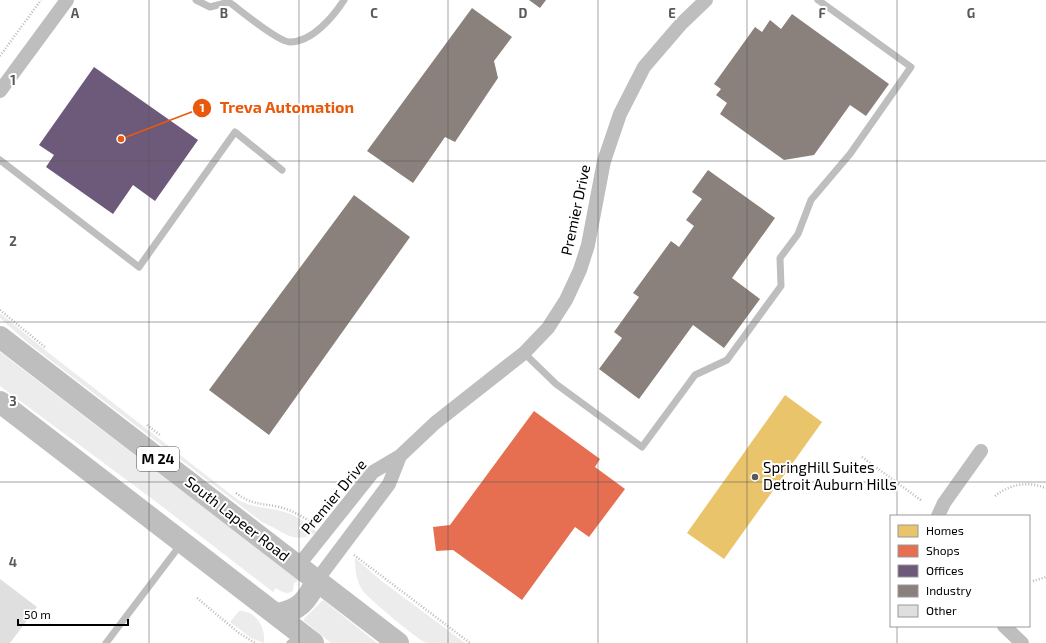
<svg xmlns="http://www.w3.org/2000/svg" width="1046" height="643" viewBox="0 0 1046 643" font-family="'Exo 2',sans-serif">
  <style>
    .green { fill: #ececec }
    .homes { fill: #e9c46a }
    .shops { fill: #e76f51 }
    .offices { fill: #6d597a }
    .industry { fill: #8a817c }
    .building { fill: #dfdfdf }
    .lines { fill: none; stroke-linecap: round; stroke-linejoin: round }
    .path { stroke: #b9b9b9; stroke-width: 2.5; stroke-dasharray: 1 2; stroke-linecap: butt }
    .service { stroke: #bebebe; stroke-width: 7 }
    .minor { stroke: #bebebe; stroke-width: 14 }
    .primary { stroke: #bebebe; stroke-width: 22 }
    .grid { fill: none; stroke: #595959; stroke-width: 1; stroke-opacity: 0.55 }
    .poi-dot { fill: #595959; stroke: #fff; stroke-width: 1.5 }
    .labels { text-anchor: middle; stroke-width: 4; stroke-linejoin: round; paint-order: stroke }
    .shield { fill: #fff; stroke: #4c4c4c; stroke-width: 1 }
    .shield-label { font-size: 14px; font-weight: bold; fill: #000 }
    .street-label { font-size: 15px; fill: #000; stroke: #fff }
    .poi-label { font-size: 15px; fill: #000; stroke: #fff; text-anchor: start }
    .grid-label { font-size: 13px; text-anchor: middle; font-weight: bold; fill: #595959; stroke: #fff; stroke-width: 4; stroke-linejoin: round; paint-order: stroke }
    .leader { fill: none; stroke: #e8590c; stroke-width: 1.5 }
    .callout-dot { fill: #e8590c; stroke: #fff; stroke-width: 1.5 }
    .mark-label { font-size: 12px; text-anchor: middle; font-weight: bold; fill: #fff }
    .callout-label { font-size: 16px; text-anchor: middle; font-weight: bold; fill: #e8590c; stroke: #fff; stroke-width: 4; stroke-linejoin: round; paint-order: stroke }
  </style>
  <rect width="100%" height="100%" fill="#fff"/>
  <path class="green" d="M 0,313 L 45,350 L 238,500 C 254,508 265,507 281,511 C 295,514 306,523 317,532 C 293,546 284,531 262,522 L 28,343 L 0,318 Z
    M 0,352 L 296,578 L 298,581 L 294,583 L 293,591 C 287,595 282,592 276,588 L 273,592 L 155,501 L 0,386 Z
    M 355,558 L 383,582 L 465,643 C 453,643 439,643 427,643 C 420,642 368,598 363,591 C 356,581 355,570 355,558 Z
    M 323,600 L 377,643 L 331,643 L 304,621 L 304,619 Z
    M 239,611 C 256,610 266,628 264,643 L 251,638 L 230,622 Z"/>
  <path class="homes" d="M 785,395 L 822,422 L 724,559 L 687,533 Z"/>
  <path class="shops" d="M 534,411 L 600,459 L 595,467 L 625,489 L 589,537 L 575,527 L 522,600 L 453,550 L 436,551 L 433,527 L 450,525 Z"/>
  <path class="offices" d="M 94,67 L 198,140 L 155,201 L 133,185 L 113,214 L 46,167 L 54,155 L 39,145 Z"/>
  <path class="industry" d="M 529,0 L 546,0 L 540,8 Z
    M 472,8 L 512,37 L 494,61 L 498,78 L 455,142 L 445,137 L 413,183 L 367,151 Z
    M 792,14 L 889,84 L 866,116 L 850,105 L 814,155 L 784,160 L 720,114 L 727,103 L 716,95 L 721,89 L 714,84 L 755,27 L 762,32 L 770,20 L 781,29 Z
    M 708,170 L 775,218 L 732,278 L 760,299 L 724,348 L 693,325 L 639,399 L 599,369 L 622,338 L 614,332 L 639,297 L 633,293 L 671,241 L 679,247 L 694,226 L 686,220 L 702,199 L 692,192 Z
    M 354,195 L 410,237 L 269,435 L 209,390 Z"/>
  <path class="building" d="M 0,579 L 37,607 L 10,643 L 0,643 Z"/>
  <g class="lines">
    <path class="path" d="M 0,56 L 41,0
      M 0,310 L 46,348
      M 147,425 L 160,435
      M 862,457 L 922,501
      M 236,493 C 252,505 261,503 279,507 C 292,510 304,517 315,525
      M 995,496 C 1010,484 1027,481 1046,488
      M 354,555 L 470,643
      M 1033,581 L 1046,577
      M 197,598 L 239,633 L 255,643"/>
    <path class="service" d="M 196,0 L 210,7 L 229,2 C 240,10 278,42 290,42 C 312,42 333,17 344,0
      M 0,160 L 139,267 L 235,132 L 282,170
      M 524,353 L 556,384 L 642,447 L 695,375 L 727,360 L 781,286 L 780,258 L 798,234 L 811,200 L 850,154 L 911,67 L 818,0
      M 106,643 L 181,544
      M 290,643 L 300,636"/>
    <path class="minor" d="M 0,91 L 67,0
      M 938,516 L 944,503 L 981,451
      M 298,566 L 373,472 L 400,456 L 435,423 L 524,353 L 548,328 L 566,300 L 580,270 L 588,245 L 604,161 L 620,114 L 644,67 L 681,24 L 706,0
      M 317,580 L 389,484 L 400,456
      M 1004,626 L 1022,643"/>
    <path class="primary" d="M 0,337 L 398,643
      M 0,402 L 313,643
      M 276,614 C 299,611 307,601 317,580"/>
  </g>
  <path class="grid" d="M 149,0 L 149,643M 299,0 L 299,643M 448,0 L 448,643M 598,0 L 598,643M 747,0 L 747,643M 897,0 L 897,516M 0,161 L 1046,161M 0,322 L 1046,322M 0,482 L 1046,482M 897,626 L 897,643"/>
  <circle class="poi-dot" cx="755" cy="477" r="4"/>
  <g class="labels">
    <rect class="shield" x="137" y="447" width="42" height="24" rx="3"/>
    <g class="shield-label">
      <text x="158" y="464">M 24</text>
    </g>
    <g class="street-label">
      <text transform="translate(576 210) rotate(-78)" y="5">Premier Drive</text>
      <text transform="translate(334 497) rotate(-50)" y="5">Premier Drive</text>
      <text transform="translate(237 519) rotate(38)" y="5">South Lapeer Road</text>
    </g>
    <g class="poi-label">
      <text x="763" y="473">SpringHill Suites<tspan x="763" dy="17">Detroit Auburn Hills</tspan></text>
    </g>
  </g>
  <g class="grid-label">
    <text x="75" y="18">A</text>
    <text x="224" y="18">B</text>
    <text x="374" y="18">C</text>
    <text x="523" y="18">D</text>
    <text x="672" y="18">E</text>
    <text x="822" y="18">F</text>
    <text x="971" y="18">G</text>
    <text x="13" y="85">1</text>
    <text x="13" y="246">2</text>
    <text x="13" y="406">3</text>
    <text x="13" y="567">4</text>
  </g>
  <path class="leader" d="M121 139L202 108"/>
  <g class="callout-dot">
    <circle cx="121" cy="139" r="4"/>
    <circle cx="202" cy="108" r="10"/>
  </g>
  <g class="mark-label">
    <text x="202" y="112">1</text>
  </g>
  <g class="callout-label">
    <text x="287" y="113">Treva Automation</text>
  </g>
  <rect x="890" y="515" width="140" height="112" fill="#ffffff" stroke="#999999"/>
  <rect x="898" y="525" width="20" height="12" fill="#e9c46a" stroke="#999999"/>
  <text x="926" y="535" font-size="12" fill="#000000">Homes</text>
  <rect x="898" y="545" width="20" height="12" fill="#e76f51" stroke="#999999"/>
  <text x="926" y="555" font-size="12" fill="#000000">Shops</text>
  <rect x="898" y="565" width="20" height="12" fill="#6d597a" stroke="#999999"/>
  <text x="926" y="575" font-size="12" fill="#000000">Offices</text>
  <rect x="898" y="585" width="20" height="12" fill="#8a817c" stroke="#999999"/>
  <text x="926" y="595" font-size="12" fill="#000000">Industry</text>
  <rect x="898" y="605" width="20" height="12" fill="#dfdfdf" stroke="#999999"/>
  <text x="926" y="615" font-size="12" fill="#000000">Other</text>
  <path d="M18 619v6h110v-6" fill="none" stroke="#000000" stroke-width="2"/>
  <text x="24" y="619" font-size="12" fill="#000000" stroke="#ffffff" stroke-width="3" paint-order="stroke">50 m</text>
</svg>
